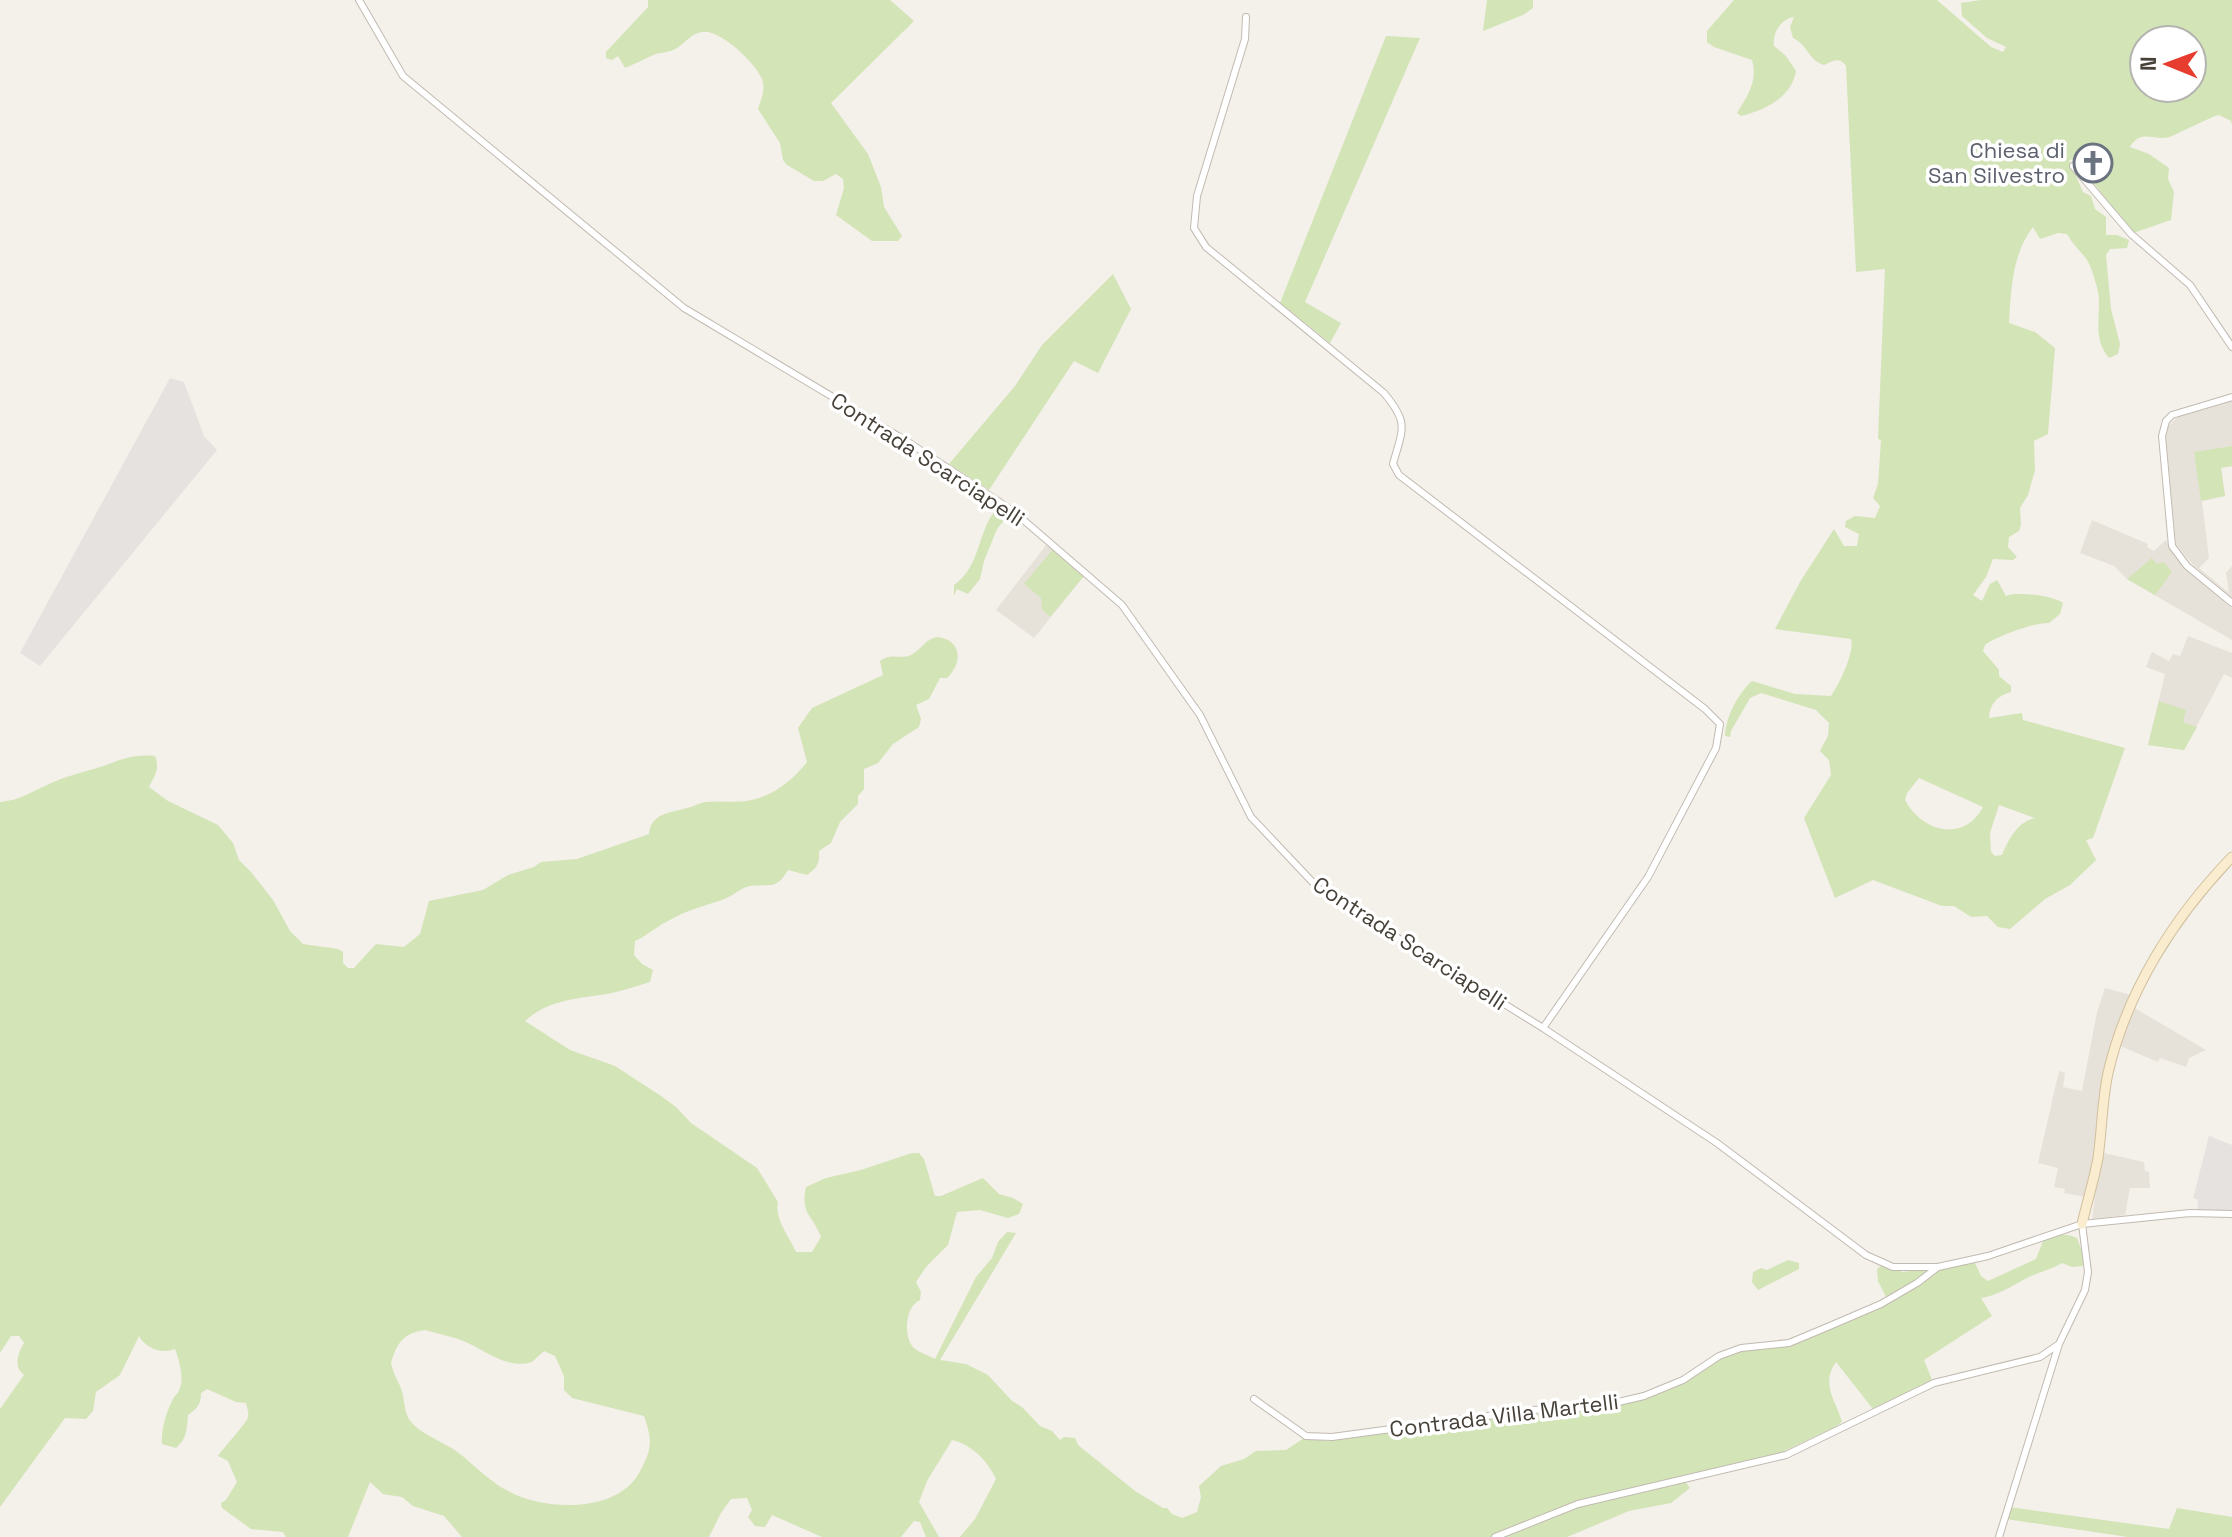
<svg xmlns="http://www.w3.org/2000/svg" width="2232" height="1537" viewBox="0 0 2232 1537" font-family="'Space Grotesk',sans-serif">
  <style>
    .residential { fill: #e7e2d9 }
    .industrial { fill: #e6e2df }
    .green { fill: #d3e4b7; fill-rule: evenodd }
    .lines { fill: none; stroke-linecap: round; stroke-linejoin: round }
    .street-casing { stroke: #c1bab1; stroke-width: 8 }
    .secondary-casing { stroke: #cfbf9e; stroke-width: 11 }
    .street { stroke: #fff; stroke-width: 6 }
    .secondary { stroke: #faecce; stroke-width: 9 }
    .labels { text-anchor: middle; stroke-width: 7; stroke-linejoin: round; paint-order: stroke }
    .worship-label { font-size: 22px; fill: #5b616d; stroke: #fff; text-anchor: end }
    .street-label { font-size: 22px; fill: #474139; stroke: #fff }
  </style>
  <rect width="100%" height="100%" fill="#f4f0ea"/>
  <path class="residential" d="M 2232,400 L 2232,466 L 2221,468 L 2225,496 L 2202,501 L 2209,558 L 2199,568 L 2229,593 L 2226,573 L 2232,566 L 2232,598 L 2194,566 L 2176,544 L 2165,434 L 2167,427 L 2179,416 Z
    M 2092,520 L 2148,544 L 2147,547 L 2154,551 L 2166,540 L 2175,557 L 2232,609 L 2232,640 L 2127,579 L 2114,566 L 2080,553 Z
    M 1047,544 L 1084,576 L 1034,638 L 996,610 Z
    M 2188,636 L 2232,653 L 2232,678 L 2224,674 L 2184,750 L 2148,745 L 2165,674 L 2146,667 L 2152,652 L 2169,661 L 2173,654 L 2180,656 Z
    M 2105,988 L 2131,995 L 2104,1075 L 2097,1113 L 2095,1151 L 2144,1162 L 2145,1171 L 2149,1172 L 2150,1188 L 2130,1188 L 2125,1215 L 2092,1219 L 2095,1199 L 2064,1193 L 2065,1189 L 2054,1187 L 2058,1168 L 2038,1163 L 2059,1071 L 2065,1073 L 2063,1087 L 2082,1091 L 2097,1012 Z
    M 2133,1007 L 2206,1050 L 2189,1058 L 2186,1067 L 2160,1058 L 2158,1062 L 2120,1046 Z"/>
  <path class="industrial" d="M 170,378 L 184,382 L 204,436 L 217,450 L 40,666 L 20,653 Z
    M 2209,1136 L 2232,1145 L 2232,1211 L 2197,1211 L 2198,1200 L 2193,1198 Z"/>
  <path class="green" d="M 648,0 L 890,0 L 914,21 L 831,103 L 868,154 L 881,187 L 884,207 L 902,236 L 898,241 L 872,241 L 836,215 L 844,188 L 843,179 L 836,174 L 823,181 L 814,181 L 787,165 L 783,160 L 780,143 L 758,109 C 761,99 766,90 762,79 C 756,63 719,28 702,32 C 691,34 686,42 677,48 C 670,53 661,52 653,55 C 644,59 635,64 625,68 L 618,56 L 612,60 L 606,58 L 606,52 L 648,7 Z
    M 1487,0 L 1533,0 L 1533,8 L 1523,15 L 1483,31 Z
    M 1734,0 L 1937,0 L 1991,47 L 2003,52 L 2006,47 L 1987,38 L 1962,16 L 1961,3 L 1981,0 L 2232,0 L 2232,125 L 2231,121 L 2219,115 L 2215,116 C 2200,123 2186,129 2172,136 C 2157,143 2141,127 2130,147 L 2149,154 L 2169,168 L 2168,179 L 2174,192 L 2171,220 L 2133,233 L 2084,171 L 2113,160 L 2110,154 L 2103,157 L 2102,150 L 2094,147 L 2078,158 L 2069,160 L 2083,192 L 2091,196 L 2095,209 L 2106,217 L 2106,235 L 2117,235 L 2129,240 L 2127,248 L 2110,249 L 2106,255 L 2111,309 L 2120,344 L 2118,354 L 2109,358 C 2089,334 2105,311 2096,284 C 2094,277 2091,266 2087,260 C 2081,251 2073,245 2067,234 L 2058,233 L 2040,239 L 2033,227 C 2012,254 2011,290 2009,323 L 2035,332 L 2055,348 L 2048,434 L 2034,441 L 2035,470 L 2028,495 L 2020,508 L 2021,525 L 2019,531 L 2009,537 L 2008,547 L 2017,557 L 2013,560 L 1993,559 L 1986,577 L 1973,595 L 1982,601 L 1990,584 L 1997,580 L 2006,596 C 2017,591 2054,596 2063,603 L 2060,614 L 2049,623 C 2036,622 1995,637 1985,645 L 1983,651 L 1999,670 L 1999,676 L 2011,686 L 2011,692 C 1998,695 1989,705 1989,718 L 2022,713 L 2023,720 L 2125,748 L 2093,838 L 2086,840 L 2096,860 L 2070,885 L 2045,899 L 2010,929 L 1998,927 L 1987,916 L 1971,917 L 1954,906 L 1942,906 L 1873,880 L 1835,898 L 1804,818 L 1831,775 L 1829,760 L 1820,751 L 1828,736 L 1829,723 L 1816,710 L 1761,693 L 1750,698 L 1731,731 L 1730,737 L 1725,736 C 1726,716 1738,694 1752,681 L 1795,694 L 1831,696 C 1839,685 1855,652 1851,639 L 1775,629 L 1800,582 L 1834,529 L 1844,546 L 1857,546 L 1859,534 L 1845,527 L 1846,521 L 1855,516 L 1875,518 L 1880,506 L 1873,498 L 1878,484 L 1881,440 L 1878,439 L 1885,269 L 1856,272 L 1846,66 C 1840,56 1832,61 1824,65 C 1808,60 1808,45 1793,38 L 1790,27 L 1794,17 C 1781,19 1772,33 1774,46 L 1786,56 L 1796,71 C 1792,97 1765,110 1741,116 L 1737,113 C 1748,95 1758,81 1752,60 L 1714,47 L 1707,42 L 1707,31 ZM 2144,40 L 2192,40 L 2192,88 L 2144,88 ZM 1919,778 L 1983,807 C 1964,843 1922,832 1905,800 L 1907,793 ZM 1999,805 L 2035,818 C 2017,822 2009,839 2002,855 L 1995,856 L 1991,852 L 1990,833 Z
    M 1386,36 L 1420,38 L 1305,302 L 1341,323 L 1330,343 L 1280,303 Z
    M 1113,274 L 1131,309 L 1098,373 L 1074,361 L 989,490 L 949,464 L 1015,386 L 1042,345 Z
    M 2232,446 L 2232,466 L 2221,468 L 2225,496 L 2201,501 L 2194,452 Z
    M 999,506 L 1010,513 L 997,529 L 984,561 L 980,579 L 968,594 L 957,589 L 954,596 L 954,585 C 982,566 977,528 999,506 Z
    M 1053,549 L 1084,576 L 1050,617 L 1042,609 L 1041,598 L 1024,584 Z
    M 2152,558 L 2157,564 L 2164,562 L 2172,572 L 2155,595 L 2127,579 Z
    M 938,637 C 962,640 963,663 947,678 L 940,678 L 929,699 L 916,705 L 921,719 L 919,727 L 893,744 L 878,763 L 864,769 L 864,789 L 858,796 L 858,804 L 840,822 L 831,843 L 819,851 C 820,863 817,868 807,875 L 788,870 C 776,891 770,883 750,886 C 740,888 732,897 722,900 C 703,906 685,911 668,921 C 656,927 648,935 635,941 L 634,955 L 642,964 L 653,970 L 650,982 C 636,986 622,991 607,994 C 577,999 549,999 525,1021 L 570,1050 L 615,1066 L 661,1096 L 676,1107 L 691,1123 L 757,1168 L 778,1202 C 774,1219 789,1236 796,1252 L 812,1252 L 821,1237 C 813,1215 800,1214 806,1187 L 826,1178 L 861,1170 L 912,1153 L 919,1153 L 924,1159 L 935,1196 L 941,1196 L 983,1178 L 999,1194 L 1013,1198 L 1023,1204 L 1019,1214 L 1008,1218 L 980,1210 L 957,1212 L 948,1245 L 926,1267 L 916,1282 L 921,1292 L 920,1300 C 906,1306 903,1333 912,1346 C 917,1352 928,1355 935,1359 L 976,1277 L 992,1258 L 998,1242 L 1007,1232 L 1016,1233 L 940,1360 L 966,1364 L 988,1375 L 1012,1401 L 1022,1407 L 1040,1426 L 1052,1431 L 1060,1440 L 1064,1437 L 1075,1438 L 1078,1445 L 1135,1491 L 1163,1508 L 1167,1508 L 1172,1514 L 1182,1518 L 1197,1512 L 1201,1497 L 1199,1486 L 1221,1466 L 1244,1459 L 1256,1451 L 1286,1450 L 1304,1438 L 1328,1441 L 1338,1437 L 1521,1413 L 1583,1410 L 1650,1395 L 1728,1355 L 1743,1350 L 1791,1345 L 1888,1301 L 1878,1281 L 1877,1269 L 1882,1265 L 1903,1272 L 1975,1263 L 1981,1276 L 1988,1281 L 2036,1259 L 2043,1241 C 2055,1235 2064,1232 2077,1238 L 2084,1257 L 2083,1266 L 2072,1267 L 2062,1263 C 2050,1270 2036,1273 2025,1279 C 2010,1287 1998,1295 1981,1298 L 1992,1316 L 1924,1360 L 1932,1380 L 1873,1409 L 1836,1362 C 1820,1385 1836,1400 1842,1422 L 1835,1427 L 1778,1454 L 1683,1478 L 1690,1488 L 1671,1503 L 1629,1511 L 1567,1537 L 960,1537 L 975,1519 L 996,1479 C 987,1460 972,1445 952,1440 L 927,1481 L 919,1502 L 939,1537 L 926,1537 L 920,1522 L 914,1521 L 901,1537 L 822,1537 L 772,1515 L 765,1527 L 755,1526 L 748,1517 L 752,1510 L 747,1498 L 731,1499 L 721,1513 L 709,1537 L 462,1537 L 444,1516 L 413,1506 L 402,1497 L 383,1494 L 370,1482 L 348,1537 L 286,1537 L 283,1532 L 251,1529 L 222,1508 L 221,1503 L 226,1500 L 237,1482 L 228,1461 L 218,1456 C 223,1448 247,1423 248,1417 C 249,1413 247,1408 246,1403 L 236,1402 L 207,1389 L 201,1393 C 201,1404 197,1409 188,1415 C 187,1428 187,1439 176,1448 L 162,1444 C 161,1429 166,1413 173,1399 C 176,1394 178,1394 180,1388 C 184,1377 179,1359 175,1349 C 161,1354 147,1349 139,1336 L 120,1375 L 96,1392 L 93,1411 L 86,1419 L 65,1418 L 0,1507 L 0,1409 L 24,1375 C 13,1366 18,1353 24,1343 L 19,1336 L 11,1336 L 0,1353 L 0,802 C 21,800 29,793 47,785 C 65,776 81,773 100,767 C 122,760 130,754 155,756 C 160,769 155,775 149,787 L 168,801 L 218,825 L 233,843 L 239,860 L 251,872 L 273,900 L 290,931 L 303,944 L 338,949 L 343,952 L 343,963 L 348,968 L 354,968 L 376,944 L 404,947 L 420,934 L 429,901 L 483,890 L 508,875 L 534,867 L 541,862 L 577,859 L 649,834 C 651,813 670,813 687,808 C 693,807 699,803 705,802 C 722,800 739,804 756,799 C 775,794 795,778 807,762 L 798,728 L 812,708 L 883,675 L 880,661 C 892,652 900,660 911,655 C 922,649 925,639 938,637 ZM 425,1330 C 435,1333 445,1335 455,1338 C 480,1345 505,1371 532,1362 L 544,1351 L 555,1356 L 564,1376 L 564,1390 L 572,1398 L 644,1416 C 653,1442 652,1449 639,1473 C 617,1513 546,1511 510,1492 C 489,1482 475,1465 456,1451 C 443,1442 426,1436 414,1425 C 402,1414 406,1399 400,1386 C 396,1378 393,1372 391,1363 C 397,1343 403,1333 425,1330 Z
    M 2159,701 L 2186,710 L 2183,722 L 2197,727 L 2184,750 L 2148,745 Z
    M 1788,1260 L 1799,1263 L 1799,1269 L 1758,1290 L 1752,1282 L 1753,1272 L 1761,1268 L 1767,1270 Z
    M 2009,1507 L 2169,1529 L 2177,1508 L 2232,1517 L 2232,1537 L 2128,1537 L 2006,1519 Z"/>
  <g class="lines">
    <g class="street-casing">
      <path id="street" d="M 359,0 L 403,76 L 684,308 L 908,442 L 998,501 L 1020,517 L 1122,605 L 1200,715 L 1251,817 L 1319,889 L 1543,1028 L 1717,1143 L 1866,1255 L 1893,1267 L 1938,1267
        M 1246,17 L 1245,39 L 1197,196 L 1194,228 L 1206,247 L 1384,393 C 1409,423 1403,428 1393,464 L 1399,475 L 1705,709 L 1720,724 L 1716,748 L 1648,877 L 1543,1028
        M 2073,166 L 2131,234 L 2190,285 L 2232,347
        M 2232,397 L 2172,415 L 2166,421 L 2162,436 L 2172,546 L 2187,566 L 2232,603
        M 1254,1399 L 1306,1436 L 1332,1437 L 1531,1410 L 1597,1407 L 1644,1396 L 1683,1380 L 1719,1356 L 1741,1348 L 1789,1343 L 1825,1328 L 1881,1304 L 1917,1283 L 1938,1267 L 1988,1256 L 2082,1224 L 2190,1213 L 2232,1214
        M 1495,1537 L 1578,1504 L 1786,1455 L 1934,1383 L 2040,1357 L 2059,1344
        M 1999,1537 L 2059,1344 L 2085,1290 L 2088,1272 L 2082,1224"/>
    </g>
    <g class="secondary-casing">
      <path id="secondary" d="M 2082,1224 C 2087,1202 2094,1180 2098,1158 C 2102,1130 2102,1101 2108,1073 C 2127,991 2174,917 2232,857"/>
    </g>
    <use href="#street" class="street"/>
    <use href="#secondary" class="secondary"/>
  </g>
  <defs>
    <g id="church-ring" transform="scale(2)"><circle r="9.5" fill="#fff" stroke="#6b7280" stroke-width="1.5"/><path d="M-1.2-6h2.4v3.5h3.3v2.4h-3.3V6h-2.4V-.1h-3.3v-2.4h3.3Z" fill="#6b7280"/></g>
  </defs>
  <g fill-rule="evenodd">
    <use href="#church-ring" x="2093" y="163"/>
  </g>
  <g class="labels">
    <g class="worship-label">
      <text x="2065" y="158">Chiesa di<tspan x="2065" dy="25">San Silvestro</tspan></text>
    </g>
    <g class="street-label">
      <text transform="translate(928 459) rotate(33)" y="8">Contrada Scarciapelli</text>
      <text transform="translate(1410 943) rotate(33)" y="8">Contrada Scarciapelli</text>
      <text transform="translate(1504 1415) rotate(-7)" y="8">Contrada Villa Martelli</text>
    </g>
  </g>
  <g transform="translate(2168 64) rotate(271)"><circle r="38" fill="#ffffff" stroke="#b5b3b0" stroke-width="2"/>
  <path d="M0-6L14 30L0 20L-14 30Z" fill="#e63d2f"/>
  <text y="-12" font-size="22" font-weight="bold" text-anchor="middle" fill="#474139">N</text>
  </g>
</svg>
